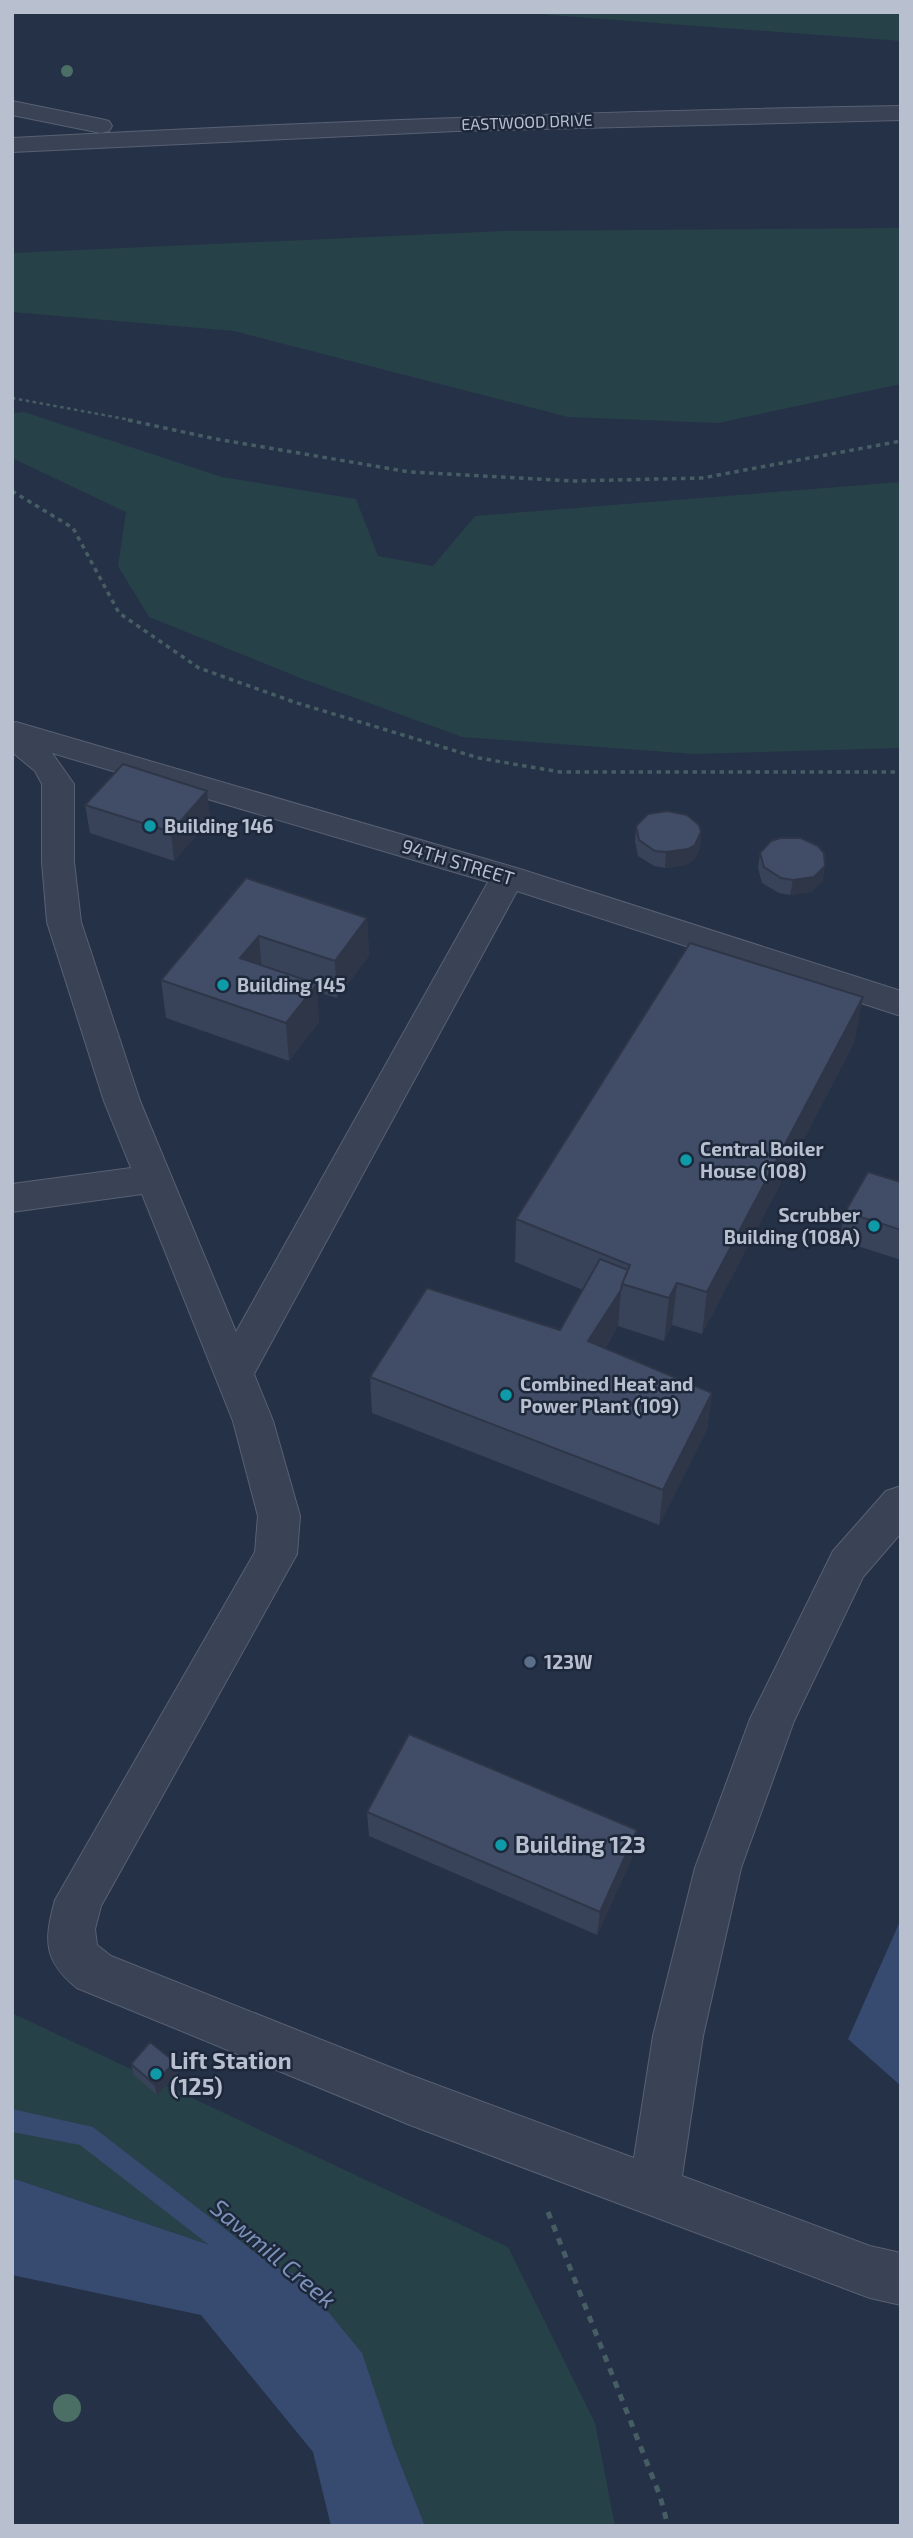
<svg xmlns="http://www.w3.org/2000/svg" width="913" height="2538" viewBox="0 0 913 2538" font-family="'Exo 2',sans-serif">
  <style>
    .green { fill: #274148 }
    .water { fill: #374a6f }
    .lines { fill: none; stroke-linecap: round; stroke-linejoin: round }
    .stream { fill: #374a6f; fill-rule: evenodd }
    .minor-casing { stroke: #586173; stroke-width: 2 }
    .path-far2 { stroke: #465e63; stroke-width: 2.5; stroke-dasharray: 3.5 3.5; stroke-linecap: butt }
    .path-far1 { stroke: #465e63; stroke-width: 3.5; stroke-dasharray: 4.5 4.5; stroke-linecap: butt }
    .path { stroke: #465e63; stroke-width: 5; stroke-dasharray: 7 7; stroke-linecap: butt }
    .minor { fill: #3a4356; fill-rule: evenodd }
    .tree { fill: #4c6f65 }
    .wall { fill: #384259 }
    .shaded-wall { fill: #2e3648 }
    .building { fill: #414d67; stroke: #2e3648; stroke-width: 2 }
    .culture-dot { fill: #0f9aa8; stroke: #1e283b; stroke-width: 2.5 }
    .service-dot { fill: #5c6f8a; stroke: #1e283b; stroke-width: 2.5 }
    .labels { text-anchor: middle; stroke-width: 5; stroke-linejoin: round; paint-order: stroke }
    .far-street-label { font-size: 16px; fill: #b8bfcf; stroke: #1e283b }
    .poi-label { font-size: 19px; font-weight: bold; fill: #b8bfcf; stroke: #1e283b; text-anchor: start }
    .street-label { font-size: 19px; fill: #b8bfcf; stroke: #1e283b }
    .near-poi-label { font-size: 23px; font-weight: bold; fill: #b8bfcf; stroke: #1e283b; text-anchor: start }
    .near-water-label { font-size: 24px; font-style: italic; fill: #7c91b9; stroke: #1e283b }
  </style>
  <rect width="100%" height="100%" fill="#253147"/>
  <path class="green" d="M 535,12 L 901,12 L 901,41 L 549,15 Z
    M 901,228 L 901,384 L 718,423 L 568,417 L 234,331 L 12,312 L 12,253 L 503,231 Z
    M 24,412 L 222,477 L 356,499 L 378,556 L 433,566 L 475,516 L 901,482 L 901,748 L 694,754 L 462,737 L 303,679 L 149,617 L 118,566 L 126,512 L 12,458 L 12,413 Z
    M 12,2013 L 508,2247 L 595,2423 L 615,2526 L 425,2526 L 393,2445 L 298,2275 L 12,2178 Z"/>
  <path class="water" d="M 901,1919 L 901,2086 L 848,2039 Z
    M 12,2178 L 298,2275 L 362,2353 L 393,2445 L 425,2526 L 331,2526 L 313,2452 L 201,2315 L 12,2275 Z"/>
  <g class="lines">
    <path class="stream" d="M 12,2109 L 93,2127 L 269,2263 L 273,2271 L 269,2279 L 261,2283 L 253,2279 L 80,2145 L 12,2132 Z"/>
    <g class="minor-casing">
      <path id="minor" d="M 12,101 L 101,119 L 109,121 L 112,126 L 109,131 L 101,133 L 12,115 Z
        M 901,106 L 901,120 L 456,131 L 12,152 L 12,138 C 308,122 604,111 901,106 Z
        M 16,722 L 520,869 L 901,991 L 901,1016 L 517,891 L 254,1374 L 273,1421 L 300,1516 L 297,1554 L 101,1906 L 95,1929 L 97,1945 L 111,1956 L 410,2075 L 634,2158 L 653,2036 L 695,1868 L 750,1719 L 833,1551 L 886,1491 L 901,1486 L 901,1533 L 863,1577 L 794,1721 L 741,1868 L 703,2036 L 682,2176 L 870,2246 L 901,2253 L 901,2305 L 870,2298 L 410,2125 L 77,1988 C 43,1961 44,1940 55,1900 L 255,1552 L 258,1516 L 233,1421 L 142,1194 L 12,1212 L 12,1184 L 131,1168 L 104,1101 L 47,922 L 42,862 L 42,784 L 35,771 L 12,752 L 12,723 ZM 52,753 L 488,882 L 236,1332 L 140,1101 L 81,922 L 74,862 L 74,784 Z"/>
    </g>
    <path class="path-far2" d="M 12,398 L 136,421"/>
    <path class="path-far1" d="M 128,420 L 216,439 L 410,472 L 573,481 L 702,478 L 901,441
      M 12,491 L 73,528 L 119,613 L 199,668 L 294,702 L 479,758 L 560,772 L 901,772"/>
    <path class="path" d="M 548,2212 L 660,2496 L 668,2526"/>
    <use href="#minor" class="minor"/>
  </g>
  <g class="tree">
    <circle cx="67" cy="71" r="6"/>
    <circle cx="67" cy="2408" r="14"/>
  </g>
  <path class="wall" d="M 207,791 L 210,820 L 174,861 L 90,833 L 85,805 Z
    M 636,826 L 701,832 L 700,848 L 694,860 L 686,865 L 665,868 L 654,866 L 638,856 L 635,841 Z
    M 760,853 L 823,881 L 811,892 L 790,895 L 779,893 L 762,883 L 758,868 Z
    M 246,878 L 367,918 L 369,956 L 337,998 L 317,992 L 319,1022 L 289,1061 L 166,1018 L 161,980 Z
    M 855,1041 L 702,1334 L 672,1325 L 664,1341 L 618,1326 L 605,1348 L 712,1393 L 707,1429 L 659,1525 L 372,1413 L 370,1377 L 560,1330 L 583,1290 L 515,1262 L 516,1219 Z
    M 901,1182 L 901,1260 L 839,1240 L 845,1212 Z
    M 367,1812 L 637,1830 L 634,1854 L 597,1935 L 369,1836 Z
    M 175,2062 L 178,2073 L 157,2095 L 134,2075 L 131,2064 Z"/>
  <path class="shaded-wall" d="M 207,791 L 210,820 L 174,861 L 171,832 Z
    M 701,832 L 700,848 L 694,860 L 686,865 L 665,868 L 666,852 Z
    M 825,866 L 823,881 L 811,892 L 790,895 L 793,880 Z
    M 367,918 L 369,956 L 337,998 L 335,961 Z
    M 259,936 L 262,973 L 240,958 Z
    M 317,984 L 319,1022 L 289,1061 L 286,1023 Z
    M 863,997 L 855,1041 L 702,1334 L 707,1292 Z
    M 677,1283 L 672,1325 L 664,1341 L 669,1298 Z
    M 621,1290 L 618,1326 L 586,1377 L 588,1341 Z
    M 712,1393 L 707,1429 L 659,1525 L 663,1490 Z
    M 637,1830 L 634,1854 L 597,1935 L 600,1912 Z
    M 175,2062 L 178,2073 L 157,2095 L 154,2084 Z"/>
  <path class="building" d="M 123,764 L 207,791 L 171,832 L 85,805 Z
    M 667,811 L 687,815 L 699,825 L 701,832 L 695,845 L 688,849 L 666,852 L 655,851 L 639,840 L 636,826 L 648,814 Z
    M 780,838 L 801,838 L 818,846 L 824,853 L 825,866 L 814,877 L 793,880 L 781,878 L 764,867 L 760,853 L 771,841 Z
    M 246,878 L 367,918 L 335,961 L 259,936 L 240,958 L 317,984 L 286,1023 L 161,980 Z
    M 690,943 L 863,997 L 707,1292 L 677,1283 L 669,1298 L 622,1284 L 630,1265 L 516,1219 Z
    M 868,1172 L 901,1182 L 901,1230 L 845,1212 Z
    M 600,1259 L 628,1270 L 622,1284 L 621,1290 L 588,1341 L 712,1393 L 663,1490 L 370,1377 L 427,1288 L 560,1330 Z
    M 409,1734 L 637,1830 L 600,1912 L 367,1812 Z
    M 150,2042 L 175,2062 L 154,2084 L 131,2064 Z"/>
  <g class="culture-dot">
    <circle cx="150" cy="826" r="7"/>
    <circle cx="223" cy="985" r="7"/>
    <circle cx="686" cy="1160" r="7"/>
    <circle cx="874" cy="1226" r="7"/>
    <circle cx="506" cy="1395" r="7"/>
    <circle cx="501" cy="1845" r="7"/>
    <circle cx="156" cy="2074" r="7"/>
  </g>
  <circle class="service-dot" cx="530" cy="1662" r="7"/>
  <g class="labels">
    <g class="far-street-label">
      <text transform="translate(527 122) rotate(-2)" y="6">EASTWOOD DRIVE</text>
    </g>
    <g class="poi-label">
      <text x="164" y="833">Building 146</text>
      <text x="237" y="992">Building 145</text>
      <text x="700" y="1156">Central Boiler<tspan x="700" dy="22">House (108)</tspan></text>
      <text x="860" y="1222" text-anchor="end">Scrubber<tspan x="860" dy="22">Building (108A)</tspan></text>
      <text x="520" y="1391">Combined Heat and<tspan x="520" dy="22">Power Plant (109)</tspan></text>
      <text x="544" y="1669">123W</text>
    </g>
    <g class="street-label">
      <text transform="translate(458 862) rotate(17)" y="7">94TH STREET</text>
    </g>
    <g class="near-poi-label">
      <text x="515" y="1853">Building 123</text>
      <text x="170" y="2069">Lift Station<tspan x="170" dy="26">(125)</tspan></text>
    </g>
    <g class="near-water-label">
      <text transform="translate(273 2254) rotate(40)" y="8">Sawmill Creek</text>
    </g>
  </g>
  <rect width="913" height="2538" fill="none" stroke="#b8bfcf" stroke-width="28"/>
</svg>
